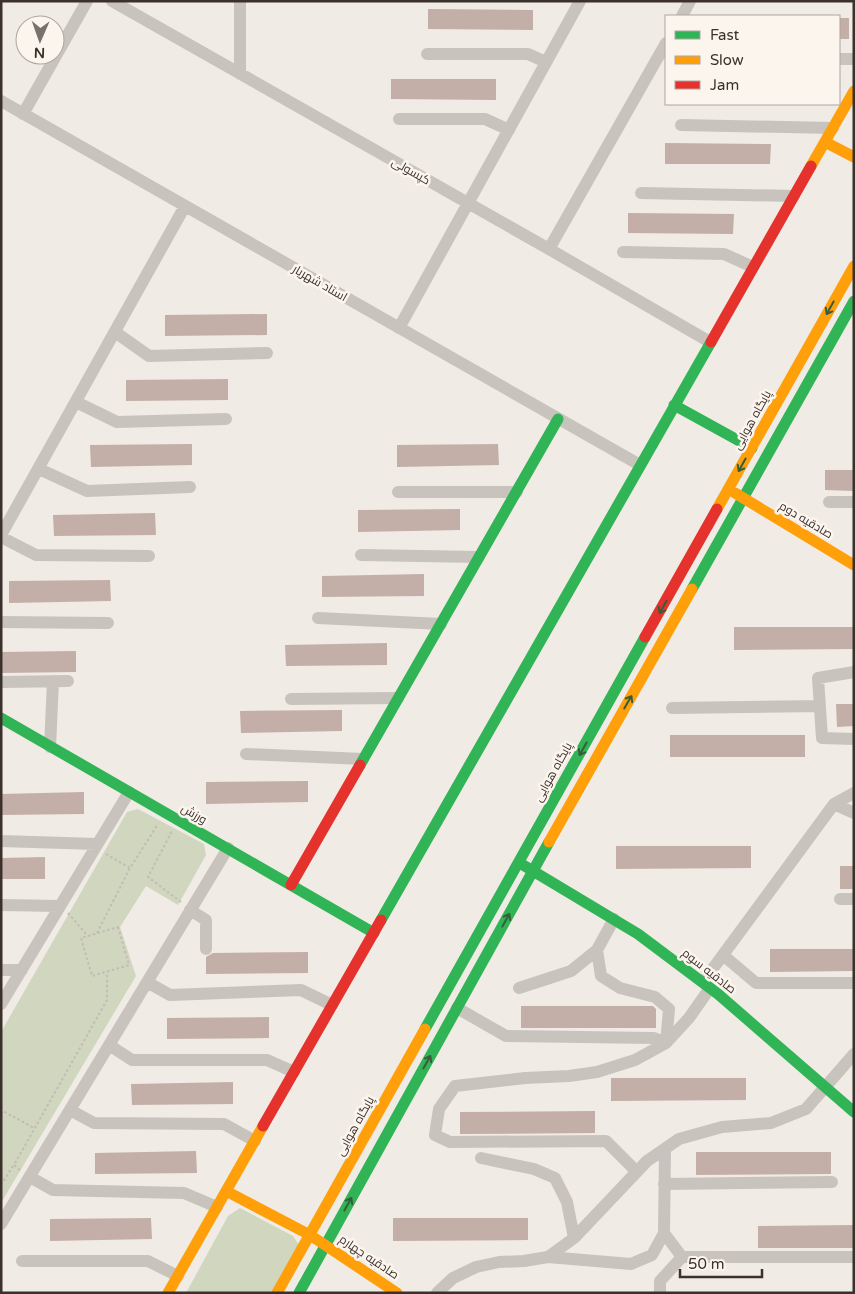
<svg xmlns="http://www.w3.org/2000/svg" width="855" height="1294" viewBox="0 0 855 1294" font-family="'Varela Round',Cairo,sans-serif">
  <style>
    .green { fill: #d1d6bf }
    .building { fill: #c3afa7 }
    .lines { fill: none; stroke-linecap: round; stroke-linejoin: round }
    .path { stroke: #c2bbb6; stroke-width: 2; stroke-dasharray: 2.5 2.5; stroke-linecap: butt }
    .street { stroke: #c9c3be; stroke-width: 12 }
    .fast { stroke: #30b455; stroke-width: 11 }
    .slow { stroke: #ff9f0a; stroke-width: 11 }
    .jam { stroke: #e5322d; stroke-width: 11 }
    .oneway { stroke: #375e3a }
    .labels { text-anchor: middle; stroke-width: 5; stroke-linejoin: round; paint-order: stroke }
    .street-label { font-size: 12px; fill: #3b302b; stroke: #fbf5ee }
  </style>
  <rect width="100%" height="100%" fill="#f0ebe5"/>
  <path class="green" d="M 138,809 L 204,844 L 206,855 L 178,905 L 146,886 L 120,927 L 136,976 L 1,1203 L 1,1032 L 127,812 Z
    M 240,1208 L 293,1236 L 299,1245 L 272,1293 L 186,1293 L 228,1216 Z"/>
  <path class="building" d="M 428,9 L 533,10 L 533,30 L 428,29 Z
    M 839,18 L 849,18 L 849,39 L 839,39 Z
    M 391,79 L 496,79 L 496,100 L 391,99 Z
    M 665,143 L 771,144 L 770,164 L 665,164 Z
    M 628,213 L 734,214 L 733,234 L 628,233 Z
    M 267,314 L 267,335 L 165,336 L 165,315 Z
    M 228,379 L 228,400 L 126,401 L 126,380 Z
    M 192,444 L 192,465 L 91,467 L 90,445 Z
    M 498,444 L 499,465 L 397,467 L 397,445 Z
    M 825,470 L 854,470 L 854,491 L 825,490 Z
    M 460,509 L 460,530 L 358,532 L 358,510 Z
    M 155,513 L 156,535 L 54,536 L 53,515 Z
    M 424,574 L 424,596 L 322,597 L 322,576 Z
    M 110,580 L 111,601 L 9,603 L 9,581 Z
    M 734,627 L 854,627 L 854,649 L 734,650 Z
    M 387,643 L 387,665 L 286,666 L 285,645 Z
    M 76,651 L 76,672 L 1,673 L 1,652 Z
    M 836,704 L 854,704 L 854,726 L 837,727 Z
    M 342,710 L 342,731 L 241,733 L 240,711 Z
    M 670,735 L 805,735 L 805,757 L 670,757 Z
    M 308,781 L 308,802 L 206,804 L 206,782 Z
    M 84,792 L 84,814 L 1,815 L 1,794 Z
    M 616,846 L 751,846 L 751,868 L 616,869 Z
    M 45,857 L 45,879 L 1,879 L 1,858 Z
    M 840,866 L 854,866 L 854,889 L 840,889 Z
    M 770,949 L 854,949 L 854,971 L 770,972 Z
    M 308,952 L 308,973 L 206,974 L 206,957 L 213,953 Z
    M 521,1006 L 653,1006 L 656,1009 L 656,1028 L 521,1028 Z
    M 269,1017 L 269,1038 L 167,1039 L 167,1018 Z
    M 611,1078 L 746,1078 L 746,1100 L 611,1101 Z
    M 233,1082 L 233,1104 L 132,1105 L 131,1084 Z
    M 595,1111 L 595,1133 L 460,1134 L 460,1112 Z
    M 196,1151 L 197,1173 L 95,1174 L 95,1153 Z
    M 696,1152 L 831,1152 L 831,1174 L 696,1175 Z
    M 151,1218 L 152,1239 L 50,1241 L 50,1219 Z
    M 393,1218 L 528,1218 L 528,1240 L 393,1241 Z
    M 854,1225 L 854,1248 L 758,1248 L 758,1226 Z"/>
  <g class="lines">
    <path class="path" d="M 170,832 L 171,833 L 148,877 L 181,902
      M 106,854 L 130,868
      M 68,913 L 88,936
      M 118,927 L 129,965 L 92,976 L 81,938 Z
      M 97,933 L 130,868 L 158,824
      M 1,1114 L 3,1111 L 34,1128
      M 20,1170 L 14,1165 L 107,1000 L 107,972
      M 1,1185 L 13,1166"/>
    <path class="street" d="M 112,1 L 549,249 L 710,342
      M 240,1 L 240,74
      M 682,16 L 690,1
      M 427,54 L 528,54 L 546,62
      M 839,59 L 854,59
      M 1,101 L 640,465
      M 23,114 L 87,1
      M 399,119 L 485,119 L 509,130
      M 681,125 L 833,128
      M 641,193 L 794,196
      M 549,249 L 666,43
      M 623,252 L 724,254 L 753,267
      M 399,328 L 580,1
      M 115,332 L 149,356 L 267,353
      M 76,402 L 117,422 L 226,419
      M 39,469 L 87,491 L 190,487
      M 398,492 L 517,492
      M 829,502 L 854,502
      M 1,535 L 185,206
      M 1,537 L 36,555 L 149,556
      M 361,555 L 479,557
      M 318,618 L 441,624
      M 1,622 L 108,623
      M 854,672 L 818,678 L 822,738 L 854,739
      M 1,682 L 68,681
      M 291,699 L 398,698
      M 672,708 L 820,706
      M 50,747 L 53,681
      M 246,754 L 363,759
      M 834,804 L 854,813
      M 1,841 L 97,844
      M 840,899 L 854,899
      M 1,905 L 60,906
      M 190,910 L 206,920 L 206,949
      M 723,955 L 756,983 L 854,983
      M 1,970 L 22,970
      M 147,982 L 170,995 L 301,990 L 332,1005
      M 703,982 L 834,804 L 854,793
      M 519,988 L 571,971 L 597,950 L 614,919
      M 1,1004 L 129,792
      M 457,1008 L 506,1036 L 654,1038 L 666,1043 L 669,1009 L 655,997 L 620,988 L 601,976 L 597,950
      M 109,1045 L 132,1060 L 267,1060 L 294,1072
      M 70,1110 L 94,1123 L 224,1124 L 255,1141
      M 481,1158 L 534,1169 L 555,1178 L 567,1202 L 574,1238
      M 637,1172 L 606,1141 L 450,1142 L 435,1135 L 439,1109 L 455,1086 L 525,1078 L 569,1076 L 597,1072 L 635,1060 L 666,1043 L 689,1018 L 710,988
      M 30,1177 L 53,1190 L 184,1193 L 217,1207
      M 664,1184 L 832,1182
      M 1,1224 L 228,848
      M 664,1233 L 682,1257
      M 548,1257 L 631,1264 L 652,1255 L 664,1233 L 665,1149
      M 22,1261 L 148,1261 L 178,1276
      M 437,1293 L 453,1278 L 476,1267 L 499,1262 L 524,1261 L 548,1257 L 574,1238 L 647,1161 L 679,1139 L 722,1127 L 771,1123 L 806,1109 L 854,1054
      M 660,1293 L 660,1281 L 682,1257 L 854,1257"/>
    <path class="fast" d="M 674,405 L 752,448
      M 692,589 L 854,301
      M 1,718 L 374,933
      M 360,765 L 558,419
      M 523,865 L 638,934 L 718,994 L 854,1112
      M 381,920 L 711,342
      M 425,1029 L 645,637
      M 299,1293 L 549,842"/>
    <path class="slow" d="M 825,142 L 854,157
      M 811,166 L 854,91
      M 735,493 L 854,565
      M 717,509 L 854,266
      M 549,842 L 692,589
      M 226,1191 L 310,1235 L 397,1293
      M 168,1293 L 263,1126
      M 277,1293 L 425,1029"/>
    <path class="jam" d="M 711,342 L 811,166
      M 645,637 L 717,509
      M 291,885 L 360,765
      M 263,1126 L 381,920"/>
  </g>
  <defs><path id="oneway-shaft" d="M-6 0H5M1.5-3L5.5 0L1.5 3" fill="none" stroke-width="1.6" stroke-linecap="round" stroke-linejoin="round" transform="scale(1.25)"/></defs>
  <g class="oneway">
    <use href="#oneway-shaft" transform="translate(830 308) rotate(119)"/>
    <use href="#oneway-shaft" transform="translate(742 465) rotate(119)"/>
    <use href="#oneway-shaft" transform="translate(663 607) rotate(119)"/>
    <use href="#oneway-shaft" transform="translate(628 702) rotate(-60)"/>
    <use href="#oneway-shaft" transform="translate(583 749) rotate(119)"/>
    <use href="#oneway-shaft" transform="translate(506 920) rotate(-61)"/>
    <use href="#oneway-shaft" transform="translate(427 1062) rotate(-61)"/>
    <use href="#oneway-shaft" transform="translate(348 1204) rotate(-61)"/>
  </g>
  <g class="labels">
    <g class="street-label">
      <text transform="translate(411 171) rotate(30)" y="4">کپسولی</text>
      <text transform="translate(320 283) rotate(30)" y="4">استاد شهریار</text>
      <text transform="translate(752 420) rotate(-61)" y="4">پایگاه هوایی</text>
      <text transform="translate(806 520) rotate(31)" y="4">صادقیه دوم</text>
      <text transform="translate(553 772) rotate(-61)" y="4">پایگاه هوایی</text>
      <text transform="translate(194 814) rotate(30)" y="4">ورزش</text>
      <text transform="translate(709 971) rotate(38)" y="4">صادقیه سوم</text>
      <text transform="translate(355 1126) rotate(-61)" y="4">پایگاه هوایی</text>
      <text transform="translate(369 1257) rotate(34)" y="4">صادقیه چهارم</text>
    </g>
  </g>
  <rect width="855" height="1294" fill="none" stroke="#3b302b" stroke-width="5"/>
  <rect x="665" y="15" width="175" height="90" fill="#fbf5ee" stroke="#aea6a0"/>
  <rect x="675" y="31" width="25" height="8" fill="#30b455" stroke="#aea6a0"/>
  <text x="710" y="40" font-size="15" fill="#3b302b">Fast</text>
  <rect x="675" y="56" width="25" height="8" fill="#ff9f0a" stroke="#aea6a0"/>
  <text x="710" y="65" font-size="15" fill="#3b302b">Slow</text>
  <rect x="675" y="81" width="25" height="8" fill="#e5322d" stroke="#aea6a0"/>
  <text x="710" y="90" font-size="15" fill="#3b302b">Jam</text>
  <g transform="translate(40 40) rotate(182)"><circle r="24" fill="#fbf5ee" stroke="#aea6a0"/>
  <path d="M0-4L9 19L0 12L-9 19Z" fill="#7a716c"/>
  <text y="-8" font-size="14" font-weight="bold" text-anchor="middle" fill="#3b302b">N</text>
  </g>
  <path d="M680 1269v8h82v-8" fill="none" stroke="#3b302b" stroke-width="2.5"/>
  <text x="688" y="1269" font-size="15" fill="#3b302b" stroke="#fbf5ee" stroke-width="4" paint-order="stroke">50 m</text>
</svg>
